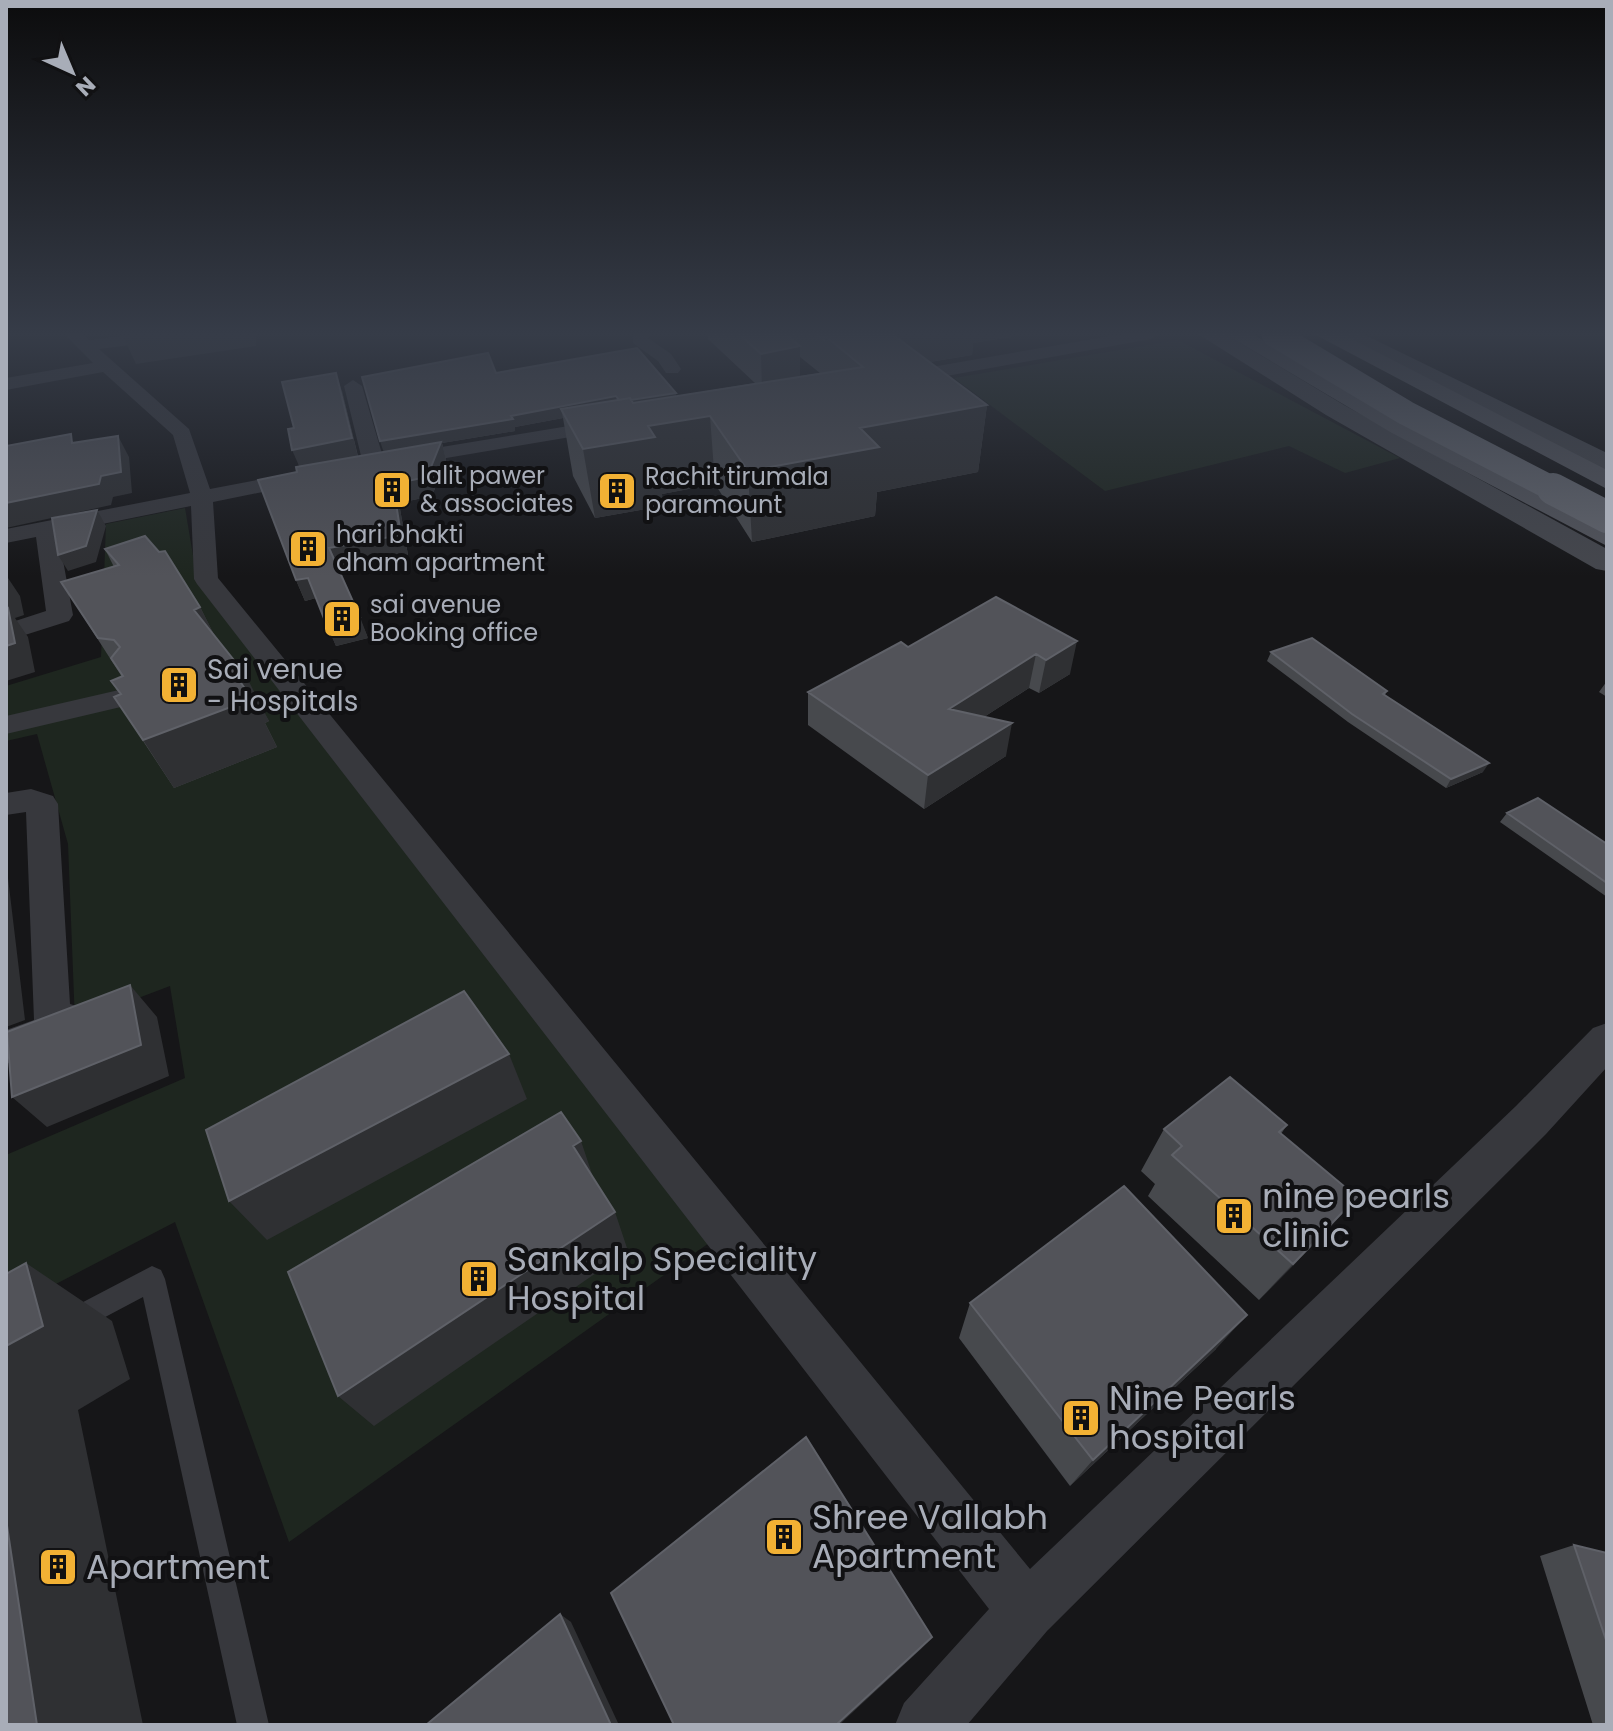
<svg xmlns="http://www.w3.org/2000/svg" width="1613" height="1731" viewBox="0 0 1613 1731" font-family="Poppins,sans-serif">
  <style>
    .green { fill: #1e261f }
    .lines { fill: none; stroke-linecap: round; stroke-linejoin: round }
    .lane { fill: #37383d; fill-rule: evenodd }
    .street { fill: #37383d; fill-rule: evenodd }
    .secondary { fill: #45474d; fill-rule: evenodd }
    .primary { fill: #53555c; fill-rule: evenodd }
    .highway-bridge-far1 { stroke: #63666e; stroke-width: 25 }
    .highway-bridge { stroke: #63666e; stroke-width: 32 }
    .wall { fill: #47494d; fill-rule: evenodd }
    .shaded-wall { fill: #2f3033 }
    .building { fill: #525359; stroke: #5f6168; stroke-width: 2 }
    .labels { text-anchor: middle; stroke-width: 8; stroke-linejoin: round; paint-order: stroke }
    .far-poi-label { font-size: 24px; fill: #a8adb8; stroke: #111113; text-anchor: start }
    .poi-label { font-size: 28px; fill: #a8adb8; stroke: #111113; text-anchor: start }
    .near-poi-label { font-size: 34px; fill: #a8adb8; stroke: #111113; text-anchor: start }
  </style>
  <rect width="100%" height="100%" fill="#161618"/>
  <path class="green" d="M 1178,340 L 1400,458 L 1345,473 L 1289,446 L 1105,491 L 954,378 Z
    M 185,508 L 195,567 L 709,1243 L 289,1542 L 175,1222 L 6,1310 L 6,1155 L 185,1078 L 170,986 L 75,1022 L 68,844 L 37,734 L 6,741 L 6,686 L 101,657 L 106,524 Z"/>
  <g class="lines">
    <path class="lane" d="M 152,1266 L 161,1270 L 165,1279 L 269,1725 L 237,1725 L 143,1297 L 75,1333 L 66,1329 L 62,1320 L 66,1311 Z"/>
    <path class="street" d="M 64,334 L 82,334 L 89,340 L 138,334 L 187,334 L 179,339 L 99,349 L 189,429 L 210,489 L 304,471 L 312,472 L 315,477 L 312,482 L 213,502 L 218,578 L 1030,1569 L 1516,1106 L 1593,1028 L 1607,1023 L 1607,1067 L 1546,1134 L 1047,1631 L 967,1725 L 895,1725 L 904,1703 L 989,1609 L 197,584 L 194,579 L 191,506 L 58,533 L 73,615 L 69,621 L 6,641 L 6,624 L 46,611 L 36,537 L 6,543 L 6,529 L 190,493 L 173,435 L 103,372 L 6,390 L 6,378 L 93,363 Z
      M 633,334 L 650,334 L 648,338 L 671,354 L 681,369 L 678,373 L 666,373 L 658,361 L 633,343 Z
      M 1122,334 L 1159,334 L 1151,339 L 897,385 L 888,379 L 897,373 Z
      M 353,380 L 362,386 L 385,464 L 381,468 L 374,470 L 363,464 L 344,386 Z
      M 611,419 L 618,421 L 621,425 L 618,429 L 399,466 L 389,460 L 399,454 Z
      M 132,687 L 142,690 L 146,696 L 142,702 L 6,734 L 6,716 Z
      M 31,789 L 53,796 L 58,804 L 70,1004 L 89,1010 L 95,1022 L 89,1034 L 6,1064 L 6,1030 L 34,1020 L 26,812 L 6,815 L 6,793 Z"/>
    <path class="secondary" d="M 1198,334 L 1225,334 L 1344,405 L 1607,549 L 1607,571 L 1596,569 L 1326,415 Z
      M 1335,334 L 1363,334 L 1607,453 L 1607,472 Z"/>
    <path class="primary" d="M 1225,334 L 1252,334 L 1410,423 L 1607,525 L 1607,546 L 1392,433 Z
      M 1314,334 L 1342,334 L 1607,470 L 1607,489 Z"/>
    <path class="highway-bridge-far1" d="M 1274,334 L 1406,413 L 1557,491"/>
    <path class="highway-bridge" d="M 1553,489 L 1607,517"/>
  </g>
  <path class="wall" d="M 708,334 L 1012,334 L 1011,337 L 973,343 L 972,355 L 930,362 L 987,405 L 978,472 L 877,492 L 875,516 L 752,542 L 715,484 L 662,494 L 663,506 L 595,518 L 573,476 L 563,418 L 515,427 L 515,431 L 442,443 L 446,460 L 432,496 L 399,503 L 408,555 L 338,567 L 368,638 L 336,646 L 316,598 L 305,601 L 296,580 L 297,472 L 299,466 L 294,428 L 342,391 L 358,456 L 384,452 L 496,373 L 676,393 L 676,396 L 755,383 L 708,339 ZM 800,357 L 820,373 L 800,376 Z
    M 105,549 L 200,607 L 213,633 L 269,721 L 265,723 L 277,747 L 174,788 L 114,697 L 120,695 L 111,681 L 122,677 L 61,582 L 114,567 Z
    M 996,597 L 1070,674 L 1039,693 L 1029,688 L 984,717 L 1006,756 L 924,809 L 808,725 L 808,692 L 908,647 Z
    M 1271,652 L 1387,691 L 1385,695 L 1483,772 L 1446,788 L 1348,722 L 1267,661 Z
    M 1607,681 L 1607,697 L 1599,692 Z
    M 1507,813 L 1607,844 L 1607,897 L 1500,822 Z
    M 1287,1125 L 1281,1134 L 1321,1237 L 1259,1300 L 1148,1196 L 1155,1184 L 1141,1171 L 1164,1129 Z
    M 970,1303 L 1216,1349 L 1070,1486 L 959,1338 Z
    M 1574,1545 L 1607,1553 L 1607,1725 L 1593,1725 L 1540,1556 Z"/>
  <path class="shaded-wall" d="M 140,334 L 256,334 L 256,346 L 136,364 L 123,336 Z
    M 881,334 L 1012,334 L 1011,337 L 973,343 L 972,355 L 862,373 Z
    M 800,346 L 800,383 L 762,390 L 761,354 Z
    M 336,373 L 342,391 L 358,457 L 300,468 L 292,450 Z
    M 676,393 L 677,405 L 621,402 Z
    M 616,396 L 618,407 L 561,409 L 563,418 L 515,427 L 515,431 L 442,443 L 446,460 L 432,496 L 399,503 L 408,555 L 337,568 L 329,548 L 384,453 L 380,441 Z
    M 987,405 L 978,472 L 877,492 L 875,516 L 752,542 L 748,471 L 860,428 Z
    M 710,416 L 715,484 L 662,494 L 663,506 L 595,518 L 583,449 L 648,426 Z
    M 118,436 L 129,457 L 132,493 L 113,497 L 111,505 L 6,528 L 6,503 L 101,476 Z
    M 97,510 L 106,526 L 96,562 L 68,571 L 58,555 Z
    M 6,575 L 20,596 L 24,615 L 15,618 L 28,637 L 35,672 L 6,681 Z
    M 308,578 L 316,598 L 305,601 L 296,580 Z
    M 200,607 L 224,654 L 194,610 Z
    M 360,617 L 368,638 L 336,646 L 327,626 Z
    M 1077,641 L 1070,674 L 1039,693 L 1046,660 Z
    M 1036,654 L 1029,688 L 945,742 L 949,709 Z
    M 245,674 L 269,721 L 265,723 L 277,747 L 174,788 L 143,740 L 237,677 Z
    M 1012,723 L 1006,756 L 924,809 L 928,775 Z
    M 1489,763 L 1483,772 L 1446,788 L 1451,779 Z
    M 6,875 L 8,878 L 25,1020 L 6,1027 Z
    M 130,985 L 157,1017 L 169,1076 L 47,1127 L 12,1097 Z
    M 509,1054 L 527,1099 L 267,1240 L 229,1201 Z
    M 581,1141 L 595,1183 L 573,1146 Z
    M 1357,1197 L 1321,1237 L 1259,1300 L 1293,1264 Z
    M 615,1212 L 628,1251 L 374,1426 L 338,1396 Z
    M 26,1263 L 112,1321 L 130,1379 L 78,1410 L 143,1725 L 37,1725 L 6,1519 L 6,1346 Z
    M 1247,1315 L 1216,1349 L 1070,1486 L 1093,1460 Z
    M 560,1614 L 571,1622 L 619,1725 L 611,1725 Z
    M 932,1637 L 921,1649 L 839,1725 L 836,1725 Z"/>
  <path class="building" d="M 739,334 L 785,334 L 800,346 L 761,354 Z
    M 816,334 L 827,334 L 824,335 L 824,340 Z
    M 827,334 L 892,334 L 987,405 L 860,428 L 879,447 L 748,471 L 710,416 L 648,426 L 655,437 L 583,449 L 561,409 L 630,398 L 633,403 L 863,367 L 824,335 Z
    M 637,348 L 676,393 L 631,400 L 630,398 L 619,400 L 616,396 L 511,416 L 513,419 L 380,441 L 362,377 L 488,353 L 496,373 Z
    M 336,373 L 352,438 L 292,450 L 288,429 L 294,428 L 282,382 Z
    M 71,434 L 72,443 L 118,436 L 121,472 L 101,476 L 99,484 L 6,503 L 6,446 Z
    M 441,442 L 427,477 L 393,484 L 401,535 L 329,548 L 360,617 L 327,626 L 308,578 L 296,580 L 258,480 L 297,472 L 296,467 Z
    M 97,510 L 86,546 L 58,555 L 52,518 Z
    M 145,536 L 159,552 L 165,551 L 200,607 L 194,610 L 245,674 L 237,677 L 252,699 L 143,740 L 114,697 L 121,694 L 111,681 L 123,676 L 111,658 L 120,647 L 114,640 L 98,638 L 61,582 L 119,565 L 105,549 Z
    M 996,597 L 1077,641 L 1046,660 L 1036,654 L 949,709 L 1012,723 L 928,775 L 808,692 L 901,642 L 908,647 Z
    M 8,608 L 15,643 L 6,646 L 6,609 Z
    M 1312,638 L 1387,691 L 1383,694 L 1489,763 L 1451,779 L 1352,714 L 1271,652 Z
    M 1538,798 L 1607,844 L 1607,883 L 1507,813 Z
    M 130,985 L 141,1045 L 12,1097 L 7,1032 Z
    M 464,991 L 509,1054 L 229,1201 L 206,1130 Z
    M 1230,1077 L 1287,1125 L 1279,1132 L 1357,1197 L 1293,1264 L 1172,1155 L 1182,1146 L 1164,1129 Z
    M 561,1112 L 581,1141 L 573,1146 L 615,1212 L 338,1396 L 288,1272 Z
    M 1124,1186 L 1247,1315 L 1093,1460 L 970,1303 Z
    M 26,1263 L 43,1326 L 6,1346 L 6,1274 Z
    M 806,1437 L 932,1637 L 836,1725 L 674,1725 L 611,1593 Z
    M 6,1519 L 37,1725 L 6,1725 Z
    M 1574,1545 L 1607,1553 L 1607,1643 Z
    M 560,1614 L 611,1725 L 426,1725 Z"/>
  <linearGradient id="sky" x2="0" y2="1"><stop stop-color="#0c0c0d"/><stop offset="0.58" stop-color="#363c48"/><stop offset="1" stop-color="#363c48" stop-opacity="0"/></linearGradient>
  <rect width="1613" height="576" fill="url(#sky)"/>
  <defs>
    <g id="building-square" transform="scale(2)"><rect x="-9" y="-9" width="18" height="18" rx="4" fill="#f2b134" stroke="#111113"/><path d="M-4-6H4V6H1V3H-1V6H-4ZM-2.5-4.3h1.7v1.8h-1.7ZM.8-4.3h1.7v1.8H.8ZM-2.5-1h1.7V.8h-1.7ZM.8-1h1.7V.8H.8Z" fill="#111"/></g>
  </defs>
  <g fill-rule="evenodd">
    <use href="#building-square" x="392" y="490"/>
    <use href="#building-square" x="617" y="491"/>
    <use href="#building-square" x="308" y="549"/>
    <use href="#building-square" x="342" y="619"/>
    <use href="#building-square" x="179" y="685"/>
    <use href="#building-square" x="1234" y="1216"/>
    <use href="#building-square" x="479" y="1279"/>
    <use href="#building-square" x="1081" y="1418"/>
    <use href="#building-square" x="784" y="1537"/>
    <use href="#building-square" x="58" y="1567"/>
  </g>
  <g class="labels">
    <g class="far-poi-label">
      <text x="420" y="484">lalit pawer<tspan x="420" dy="28">&amp; associates</tspan></text>
      <text x="645" y="485">Rachit tirumala<tspan x="645" dy="28">paramount</tspan></text>
      <text x="336" y="543">hari bhakti<tspan x="336" dy="28">dham apartment</tspan></text>
      <text x="370" y="613">sai avenue<tspan x="370" dy="28">Booking office</tspan></text>
    </g>
    <g class="poi-label">
      <text x="207" y="679">Sai venue<tspan x="207" dy="32">- Hospitals</tspan></text>
    </g>
    <g class="near-poi-label">
      <text x="1262" y="1208">nine pearls<tspan x="1262" dy="39">clinic</tspan></text>
      <text x="507" y="1271">Sankalp Speciality<tspan x="507" dy="39">Hospital</tspan></text>
      <text x="1109" y="1410">Nine Pearls<tspan x="1109" dy="39">hospital</tspan></text>
      <text x="812" y="1529">Shree Vallabh<tspan x="812" dy="39">Apartment</tspan></text>
      <text x="86" y="1579">Apartment</text>
    </g>
  </g>
  <rect width="1613" height="1731" fill="none" stroke="#a8adb8" stroke-width="16"/>
  <g transform="translate(72 72) rotate(136)" stroke="#111113" stroke-width="6" paint-order="stroke">
  <path d="M0-6L14 30L0 20L-14 30Z" fill="#a8adb8"/>
  <text y="-12" font-size="22" font-weight="bold" text-anchor="middle" fill="#a8adb8">N</text>
  </g>
</svg>
